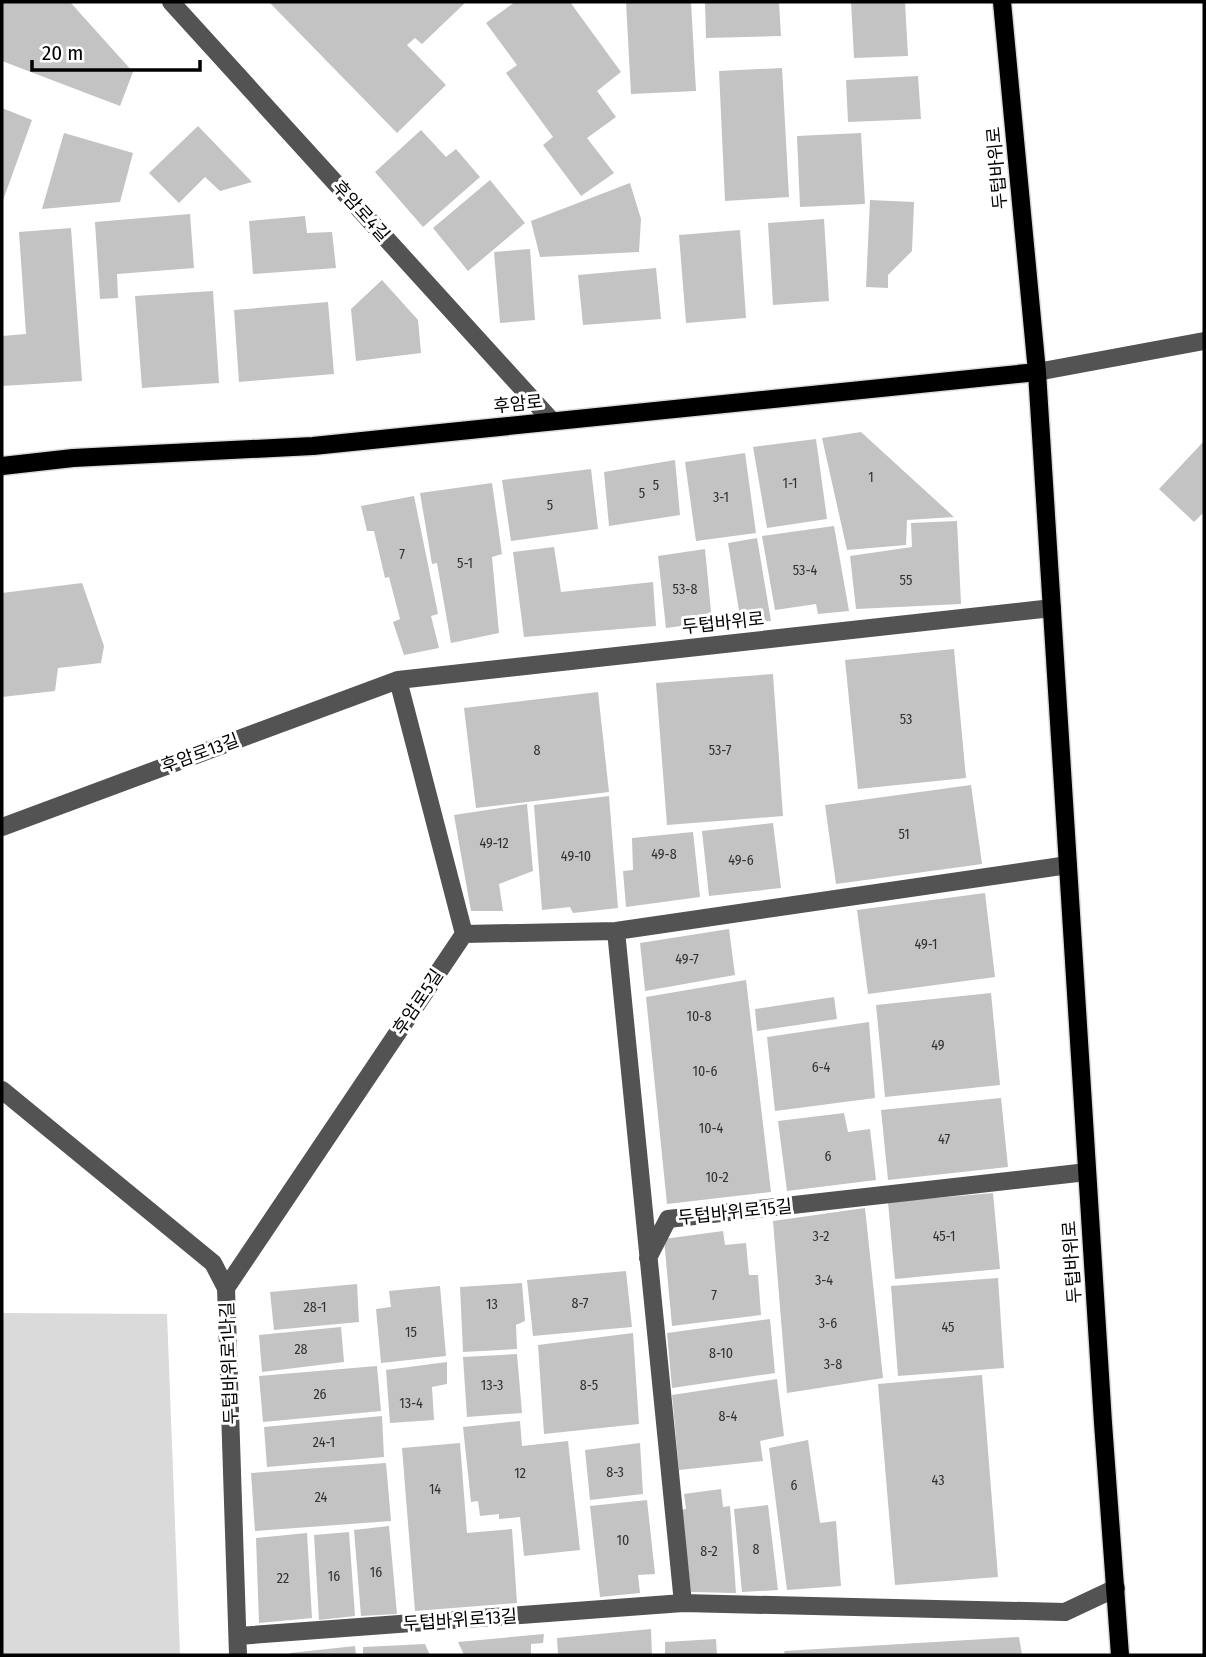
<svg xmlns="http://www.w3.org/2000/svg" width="1206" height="1657" viewBox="0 0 1206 1657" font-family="'Fira Sans Condensed','Noto Sans KR',sans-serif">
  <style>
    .green { fill: #dadada }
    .building { fill: #c3c3c3 }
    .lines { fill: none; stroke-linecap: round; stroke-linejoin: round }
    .major-casing { stroke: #dbdbdb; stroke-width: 21 }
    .minor { stroke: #535353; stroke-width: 18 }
    .major { stroke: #000; stroke-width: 18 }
    .labels { text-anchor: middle; stroke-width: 6; stroke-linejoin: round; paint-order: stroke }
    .number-label { font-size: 14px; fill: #313131 }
    .street-label { font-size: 18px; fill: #000; stroke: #fff }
  </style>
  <rect width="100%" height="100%" fill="#fff"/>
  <path class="green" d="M 2,1313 L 167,1314 L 180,1655 L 2,1655 Z"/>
  <path class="building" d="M 2,2 L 70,2 L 133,72 L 120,106 L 2,61 Z
    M 269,2 L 466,2 L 422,44 L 415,38 L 407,45 L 446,85 L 397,133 Z
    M 515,2 L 570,2 L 621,72 L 597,91 L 616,117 L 587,138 L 614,173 L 581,196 L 543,145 L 553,137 L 506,73 L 517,65 L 486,23 Z
    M 626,2 L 691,2 L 696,91 L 631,94 Z
    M 705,2 L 779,2 L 781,36 L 706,38 Z
    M 851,2 L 905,2 L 908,56 L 854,58 Z
    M 782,68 L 789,197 L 725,201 L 719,71 Z
    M 918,76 L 921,119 L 848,122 L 846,80 Z
    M 2,108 L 32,120 L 2,203 Z
    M 198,126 L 252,182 L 220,191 L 205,177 L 179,203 L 149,173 Z
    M 421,130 L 446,157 L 456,149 L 480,177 L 423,227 L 375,172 Z
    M 64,133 L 133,153 L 120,202 L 42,209 Z
    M 861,133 L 865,204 L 800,207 L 797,136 Z
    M 490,180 L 525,223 L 468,271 L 433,228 Z
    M 630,183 L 641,219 L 639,252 L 540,257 L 531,221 Z
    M 870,200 L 914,202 L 912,251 L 888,275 L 888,288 L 866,287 Z
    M 190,214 L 194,268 L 117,274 L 118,298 L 100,299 L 95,222 Z
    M 305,216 L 307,233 L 332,232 L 336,268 L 253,274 L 249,221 Z
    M 824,219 L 829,301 L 773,305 L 768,223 Z
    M 71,228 L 82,381 L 2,386 L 2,336 L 26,334 L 19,232 Z
    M 740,230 L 746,318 L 686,323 L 679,235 Z
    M 530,249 L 535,320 L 500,323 L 494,252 Z
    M 656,268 L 661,319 L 583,325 L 578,275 Z
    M 382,280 L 418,320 L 421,353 L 356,361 L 351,309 Z
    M 213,291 L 219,383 L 142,388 L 135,296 Z
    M 328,302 L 334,374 L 239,382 L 234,310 Z
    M 861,432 L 954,517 L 907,520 L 906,545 L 847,550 L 822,438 Z
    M 816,439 L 827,519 L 767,528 L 753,447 Z
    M 1204,441 L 1204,512 L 1194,522 L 1159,489 Z
    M 745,453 L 756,533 L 696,541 L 685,462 Z
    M 675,460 L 680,515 L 609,526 L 604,472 Z
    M 591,469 L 598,529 L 511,541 L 502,480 Z
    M 492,483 L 502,554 L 492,557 L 499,633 L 451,643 L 437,563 L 432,564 L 420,493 Z
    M 414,496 L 438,614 L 431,616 L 439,648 L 404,655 L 393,622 L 400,619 L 389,577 L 385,578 L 374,531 L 367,531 L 361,506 Z
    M 957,521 L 961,604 L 856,609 L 850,556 L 912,547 L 911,523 Z
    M 834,526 L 849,611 L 818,614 L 816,604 L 775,610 L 762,536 Z
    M 757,538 L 771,621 L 741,623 L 728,543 Z
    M 554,547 L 561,592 L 653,582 L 656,626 L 524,637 L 513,552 Z
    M 705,549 L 712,622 L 666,628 L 658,556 Z
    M 82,583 L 104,646 L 101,663 L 58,668 L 55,691 L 2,697 L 2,593 Z
    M 954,649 L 966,778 L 858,789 L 845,660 Z
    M 773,674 L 783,816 L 667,825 L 656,683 Z
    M 598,692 L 609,792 L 476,808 L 464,708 Z
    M 971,785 L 982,864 L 836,884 L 825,805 Z
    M 609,796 L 618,908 L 573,913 L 570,907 L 542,910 L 534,805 Z
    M 527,804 L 533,871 L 499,884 L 503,911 L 471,911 L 454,815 Z
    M 773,823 L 781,888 L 709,896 L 702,831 Z
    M 693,832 L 700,897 L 626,907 L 623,871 L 633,870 L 632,838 Z
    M 985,893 L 995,977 L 868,994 L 857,910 Z
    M 729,929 L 735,975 L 645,991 L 640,943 Z
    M 746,980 L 771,1192 L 667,1204 L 646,997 Z
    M 991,993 L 1000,1085 L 885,1097 L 876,1005 Z
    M 834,997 L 837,1019 L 757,1031 L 755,1009 Z
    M 869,1022 L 875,1098 L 775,1111 L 767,1037 Z
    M 1001,1098 L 1008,1167 L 888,1180 L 881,1110 Z
    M 844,1113 L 848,1132 L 870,1129 L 876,1180 L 787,1191 L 778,1121 Z
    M 993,1193 L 1000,1269 L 895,1279 L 888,1202 Z
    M 865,1208 L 883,1378 L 787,1393 L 773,1221 Z
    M 723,1231 L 725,1245 L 746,1243 L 749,1275 L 758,1275 L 761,1315 L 672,1326 L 664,1239 Z
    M 626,1271 L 632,1327 L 533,1336 L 527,1280 Z
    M 998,1278 L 1004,1368 L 898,1376 L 891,1286 Z
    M 522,1283 L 525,1321 L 516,1325 L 517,1349 L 463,1352 L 460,1287 Z
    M 357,1284 L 359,1322 L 274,1330 L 270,1292 Z
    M 440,1286 L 446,1356 L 381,1363 L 376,1309 L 391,1307 L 389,1291 Z
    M 770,1319 L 775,1373 L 672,1388 L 667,1333 Z
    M 341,1327 L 344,1362 L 262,1372 L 259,1335 Z
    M 633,1333 L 639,1424 L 544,1434 L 538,1345 Z
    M 517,1354 L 522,1413 L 467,1417 L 463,1357 Z
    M 447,1362 L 447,1384 L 432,1387 L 434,1420 L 390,1423 L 386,1370 Z
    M 377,1366 L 381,1411 L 263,1422 L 259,1376 Z
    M 982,1375 L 998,1577 L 895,1585 L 878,1384 Z
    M 777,1379 L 784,1436 L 760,1441 L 763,1461 L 679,1470 L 672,1395 Z
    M 382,1416 L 384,1457 L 267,1467 L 264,1427 Z
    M 520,1421 L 522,1446 L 568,1441 L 580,1550 L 524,1556 L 520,1517 L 499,1519 L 499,1514 L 480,1516 L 478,1501 L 471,1502 L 463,1427 Z
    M 808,1440 L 820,1523 L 836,1521 L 841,1586 L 787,1590 L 769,1448 Z
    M 460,1443 L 467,1533 L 512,1529 L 517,1603 L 415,1611 L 402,1448 Z
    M 640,1443 L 643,1494 L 590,1500 L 585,1450 Z
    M 386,1463 L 391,1521 L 255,1531 L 251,1473 Z
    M 721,1489 L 723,1507 L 730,1506 L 736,1593 L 691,1592 L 681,1510 L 686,1509 L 684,1494 Z
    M 647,1500 L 655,1574 L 638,1575 L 640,1593 L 600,1597 L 590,1506 Z
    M 768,1505 L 778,1590 L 742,1592 L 734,1509 Z
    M 389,1526 L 397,1614 L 361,1616 L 354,1530 Z
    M 349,1532 L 355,1616 L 319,1620 L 314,1535 Z
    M 307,1533 L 312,1618 L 259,1623 L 256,1538 Z
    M 651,1629 L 652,1655 L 558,1655 L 557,1638 Z
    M 544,1634 L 543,1643 L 531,1644 L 531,1655 L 464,1655 L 458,1642 Z
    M 1019,1637 L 1022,1655 L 785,1655 L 784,1651 Z
    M 716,1639 L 717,1655 L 665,1655 L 665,1642 Z
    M 425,1644 L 430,1655 L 363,1655 L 363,1647 Z
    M 355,1646 L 356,1655 L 290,1655 L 290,1653 Z"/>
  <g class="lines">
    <g class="major-casing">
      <path id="major" d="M 1002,2 L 1037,372 L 1103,1423 L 1120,1655
        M 2,466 L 73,458 L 313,446 L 1037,372"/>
    </g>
    <path class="minor" d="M 171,2 L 552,421
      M 1037,372 L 1204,341
      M 2,827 L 398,680 L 1052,608
      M 616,931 L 683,1603
      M 464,934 L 616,931 L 1068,865
      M 2,1090 L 213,1263 L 226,1288 L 238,1655
      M 648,1258 L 668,1219 L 1087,1172
      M 226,1288 L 464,934 L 398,680
      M 238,1636 L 683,1603 L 1065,1612 L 1116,1588"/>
    <use href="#major" class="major"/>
  </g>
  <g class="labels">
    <g class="number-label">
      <text x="871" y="482">1</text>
      <text x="790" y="488">1-1</text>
      <text x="656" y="490">5</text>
      <text x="642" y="498">5</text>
      <text x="721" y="502">3-1</text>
      <text x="550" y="510">5</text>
      <text x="402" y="559">7</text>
      <text x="465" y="568">5-1</text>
      <text x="805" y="575">53-4</text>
      <text x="906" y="585">55</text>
      <text x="685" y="594">53-8</text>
      <text x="906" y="724">53</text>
      <text x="537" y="755">8</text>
      <text x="720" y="755">53-7</text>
      <text x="904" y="839">51</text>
      <text x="494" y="848">49-12</text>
      <text x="664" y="859">49-8</text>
      <text x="576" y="861">49-10</text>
      <text x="741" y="865">49-6</text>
      <text x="926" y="949">49-1</text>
      <text x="687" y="964">49-7</text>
      <text x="699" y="1021">10-8</text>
      <text x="938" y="1050">49</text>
      <text x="821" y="1072">6-4</text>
      <text x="705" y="1076">10-6</text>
      <text x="711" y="1133">10-4</text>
      <text x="944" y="1144">47</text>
      <text x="828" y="1161">6</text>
      <text x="717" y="1182">10-2</text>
      <text x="821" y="1241">3-2</text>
      <text x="944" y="1241">45-1</text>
      <text x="824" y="1285">3-4</text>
      <text x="714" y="1300">7</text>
      <text x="580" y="1308">8-7</text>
      <text x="492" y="1309">13</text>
      <text x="315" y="1312">28-1</text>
      <text x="828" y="1328">3-6</text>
      <text x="948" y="1332">45</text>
      <text x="411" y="1337">15</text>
      <text x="301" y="1354">28</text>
      <text x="721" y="1358">8-10</text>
      <text x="833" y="1369">3-8</text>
      <text x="492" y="1390">13-3</text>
      <text x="589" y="1390">8-5</text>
      <text x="320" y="1399">26</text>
      <text x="411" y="1408">13-4</text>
      <text x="728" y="1421">8-4</text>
      <text x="324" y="1447">24-1</text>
      <text x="615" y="1477">8-3</text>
      <text x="520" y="1478">12</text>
      <text x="938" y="1485">43</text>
      <text x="794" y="1490">6</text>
      <text x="435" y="1494">14</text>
      <text x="321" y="1502">24</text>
      <text x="623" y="1545">10</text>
      <text x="756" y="1554">8</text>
      <text x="709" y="1556">8-2</text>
      <text x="376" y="1577">16</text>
      <text x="334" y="1581">16</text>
      <text x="283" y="1583">22</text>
    </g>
    <g class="street-label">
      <text transform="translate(997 168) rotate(-95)" y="6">두텁바위로</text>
      <text transform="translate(361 211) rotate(48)" y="6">후암로4길</text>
      <text transform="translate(518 404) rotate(-6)" y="6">후암로</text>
      <text transform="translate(723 623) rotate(-6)" y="6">두텁바위로</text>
      <text transform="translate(200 753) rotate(-20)" y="6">후암로13길</text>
      <text transform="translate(418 1002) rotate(-56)" y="6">후암로5길</text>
      <text transform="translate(735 1212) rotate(-6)" y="6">두텁바위로15길</text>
      <text transform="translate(1072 1262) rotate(-94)" y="6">두텁바위로</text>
      <text transform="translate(229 1363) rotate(-92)" y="6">두텁바위로1나길</text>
      <text transform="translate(460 1620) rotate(-4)" y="6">두텁바위로13길</text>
    </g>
  </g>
  <rect width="1206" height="1657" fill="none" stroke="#000000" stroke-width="7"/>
  <path d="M32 60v10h168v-10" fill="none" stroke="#000000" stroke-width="3.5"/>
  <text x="42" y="60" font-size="21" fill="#000000" stroke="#ffffff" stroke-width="5" paint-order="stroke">20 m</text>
</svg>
